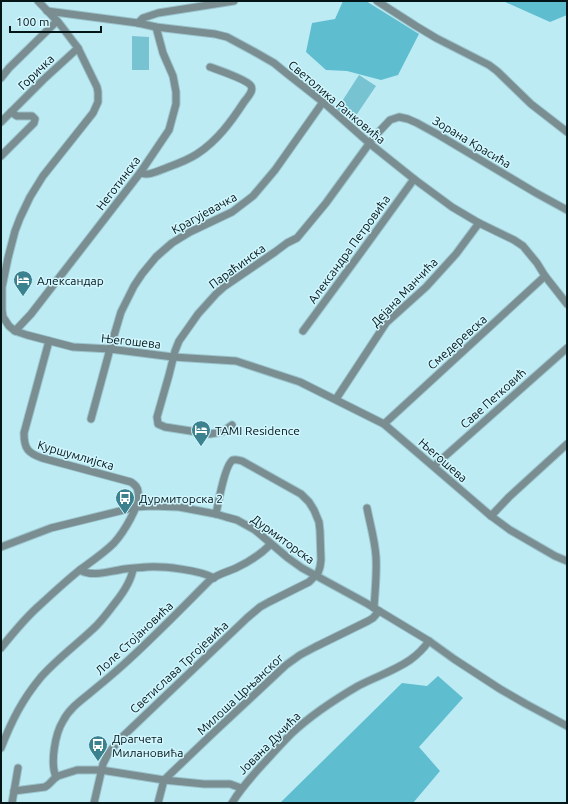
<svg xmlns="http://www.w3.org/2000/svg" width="568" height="804" font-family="Ubuntu,sans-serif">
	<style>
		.green { fill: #78c3d1 }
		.forest { fill: #5ebecf }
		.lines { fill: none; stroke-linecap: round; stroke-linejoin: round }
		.street-casing { stroke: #9bc4cc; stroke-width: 9 }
		.street { stroke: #7a8d91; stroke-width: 7 }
		.labels { text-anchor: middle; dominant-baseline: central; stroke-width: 3; stroke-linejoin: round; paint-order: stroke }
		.street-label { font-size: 12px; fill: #041518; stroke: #d1f6fe }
		.poi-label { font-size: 12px; fill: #041518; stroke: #d1f6fe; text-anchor: start }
	</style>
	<rect width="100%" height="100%" fill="#bcebf4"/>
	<g class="green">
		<polygon points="132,36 149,37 149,70 132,70"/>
		<polygon points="359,75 376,86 353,120 337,109"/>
	</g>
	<g class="forest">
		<polygon points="343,1 366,1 419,34 398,75 381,80 347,71 326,70 306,52 312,23 335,19"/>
		<polygon points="503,1 567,1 567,15 550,22"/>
		<polygon points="438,676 463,698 419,747 440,771 413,803 280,803 402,683 427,686"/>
	</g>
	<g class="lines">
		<defs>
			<g id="street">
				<polyline points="38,1 59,23 78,48 97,87 98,92 98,102 93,113 43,176 30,197 20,218 15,231 8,258 2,287 2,310 3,317 9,326 15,331 27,335 73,347 110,349 173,357 236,361 300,382 384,424 491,516 510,530 555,556 567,561"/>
				<polyline points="377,1 416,26 436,38 489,65 497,71 531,104 567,132"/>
				<polyline points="47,11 138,23 156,27 215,34 227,37 253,51 274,63 285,72 323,102 369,143 414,179 452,207 479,223 514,240 523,246 537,263 545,276 567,304"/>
				<polyline points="138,23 143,18 158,13 234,1"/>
				<polyline points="1,78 9,68 57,21"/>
				<polyline points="1,122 43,80 78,48"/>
				<polyline points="1,156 34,123 35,119 32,116 17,116 11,112"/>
				<path d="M140 173C149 176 158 171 166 168 177 164 188 160 197 154 217 141 231 122 244 102 247 98 254 91 251 86 248 80 218 70 210 67"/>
				<polyline points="15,331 31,314 140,173 169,130 176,104 176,92 173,76 163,53 156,27"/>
				<polyline points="303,331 359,255 414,179"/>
				<polyline points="336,399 386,323 426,287 456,254 479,223"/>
				<polyline points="91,419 110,349 121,312 134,286 142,274 156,257 172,243 190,232 232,212 253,196 275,170 323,102"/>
				<polyline points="384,424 545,276"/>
				<polyline points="232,425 222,432 210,434 165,427 158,424 157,417 169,375 175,351 179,341 198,314 216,294 225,286 275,252 287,243 297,238 326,203 374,137 390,120 399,117 408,119 417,123 437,134 536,193 567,210"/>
				<polyline points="434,466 567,348"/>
				<path d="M367 508C370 524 375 540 376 557 377 574 375 591 374 608"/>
				<polyline points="491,516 509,497 567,444"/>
				<polyline points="1,547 51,528 136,507 151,506 179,507 216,514 226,517 237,520 255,530 288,558 302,568 366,603 429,641 454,659 500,689 526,704 567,726"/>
				<path d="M80 570C91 577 107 572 119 570 128 568 138 568 147 567 163 566 200 570 214 578"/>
				<path d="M1 648C13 633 25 618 40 605 53 593 67 580 81 569 92 561 104 553 114 543 123 533 141 505 138 492 138 487 135 485 131 482L42 458C28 453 24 449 24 433L49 341"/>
				<path d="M1 748C12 720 22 700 41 677 57 659 76 645 93 629 101 622 108 612 115 603 123 593 131 582 133 569"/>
				<path d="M56 777C50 763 55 734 63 721 69 709 80 701 90 693 101 684 112 675 123 665 153 638 181 609 210 580 218 574 227 572 236 568 249 562 261 554 271 544"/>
				<path d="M14 791 45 787C51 784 52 779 58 776L77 770H101L164 780 204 784H230L241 788"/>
				<polyline points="12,803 18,768"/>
				<path d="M94 803 103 764 108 754 119 740 247 618 260 607 269 602 309 582 318 573 320 567 321 560 320 531 319 522 314 510 309 502 301 494 242 461C239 460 236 459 233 460 225 464 218 504 216 514"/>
				<polyline points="158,803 164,780 211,735 286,665 300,655 315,647 368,621 373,618 379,611"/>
				<path d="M232 803C241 788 252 776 264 763 273 753 282 743 291 734 311 715 334 700 358 686 375 677 394 671 410 660 417 655 424 648 429 641"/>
			</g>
		</defs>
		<use href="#street" class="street-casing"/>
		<use href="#street" class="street"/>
	</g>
	<defs>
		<symbol id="hotel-pin" viewBox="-11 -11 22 30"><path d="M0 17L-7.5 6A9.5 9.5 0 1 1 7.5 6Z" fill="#3c818e" stroke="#d1f6fe"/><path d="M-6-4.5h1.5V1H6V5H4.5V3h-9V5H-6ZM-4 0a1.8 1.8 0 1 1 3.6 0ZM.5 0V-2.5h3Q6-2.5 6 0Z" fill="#fff"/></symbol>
		<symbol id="bus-pin" viewBox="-11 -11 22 30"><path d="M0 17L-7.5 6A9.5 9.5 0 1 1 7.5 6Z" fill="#3c818e" stroke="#d1f6fe"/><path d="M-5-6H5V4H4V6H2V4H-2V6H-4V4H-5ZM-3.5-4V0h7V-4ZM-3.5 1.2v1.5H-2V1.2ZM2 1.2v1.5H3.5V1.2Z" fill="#fff"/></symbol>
	</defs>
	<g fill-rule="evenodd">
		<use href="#hotel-pin" x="12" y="269" width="22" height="30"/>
		<use href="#hotel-pin" x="190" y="419" width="22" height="30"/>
		<use href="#bus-pin" x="114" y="487" width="22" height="30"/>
		<use href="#bus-pin" x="87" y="734" width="22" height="30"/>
	</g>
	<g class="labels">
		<g class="street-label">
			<text transform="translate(36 72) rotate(-44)">Горичка</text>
			<text transform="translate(337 102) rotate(40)">Светолика Ранковића</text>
			<text transform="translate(472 142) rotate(31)">Зорана Красића</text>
			<text transform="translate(118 183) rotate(-53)">Неготинска</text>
			<text transform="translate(204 213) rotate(-29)">Крагујевачка</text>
			<text transform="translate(349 249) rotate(-54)">Александра Петровића</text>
			<text transform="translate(237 266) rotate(-36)">Параћинска</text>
			<text transform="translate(404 292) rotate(-46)">Дејана Манчића</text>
			<text transform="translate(131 341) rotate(6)">Његошева</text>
			<text transform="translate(457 342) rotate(-42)">Смедеревска</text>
			<text transform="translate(493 398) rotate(-42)">Саве Петковић</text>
			<text transform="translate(76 455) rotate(16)">Куршумлијска</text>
			<text transform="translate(443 460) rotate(41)">Његошева</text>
			<text transform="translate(283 539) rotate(36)">Дурмиторска</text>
			<text transform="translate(134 638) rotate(-43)">Лоле Стојановића</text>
			<text transform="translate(179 667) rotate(-43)">Светислава Тргојевића</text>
			<text transform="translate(240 694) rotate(-43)">Милоша Црњанског</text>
			<text transform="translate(269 743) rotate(-45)">Јована Дучића</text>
		</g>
		<g class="poi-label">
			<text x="37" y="280">Александар</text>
			<text x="215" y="430">TAMI Residence</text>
			<text x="139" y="498">Дурмиторска 2</text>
			<text x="112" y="738">Драгчета<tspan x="112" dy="14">Милановића</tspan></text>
		</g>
	</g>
	<rect width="568" height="804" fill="none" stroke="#041518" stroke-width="4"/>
	<path d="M10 26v6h91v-6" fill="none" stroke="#041518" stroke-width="2"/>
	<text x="16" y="26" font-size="12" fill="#041518" stroke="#d1f6fe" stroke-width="3" paint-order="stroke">100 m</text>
</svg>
